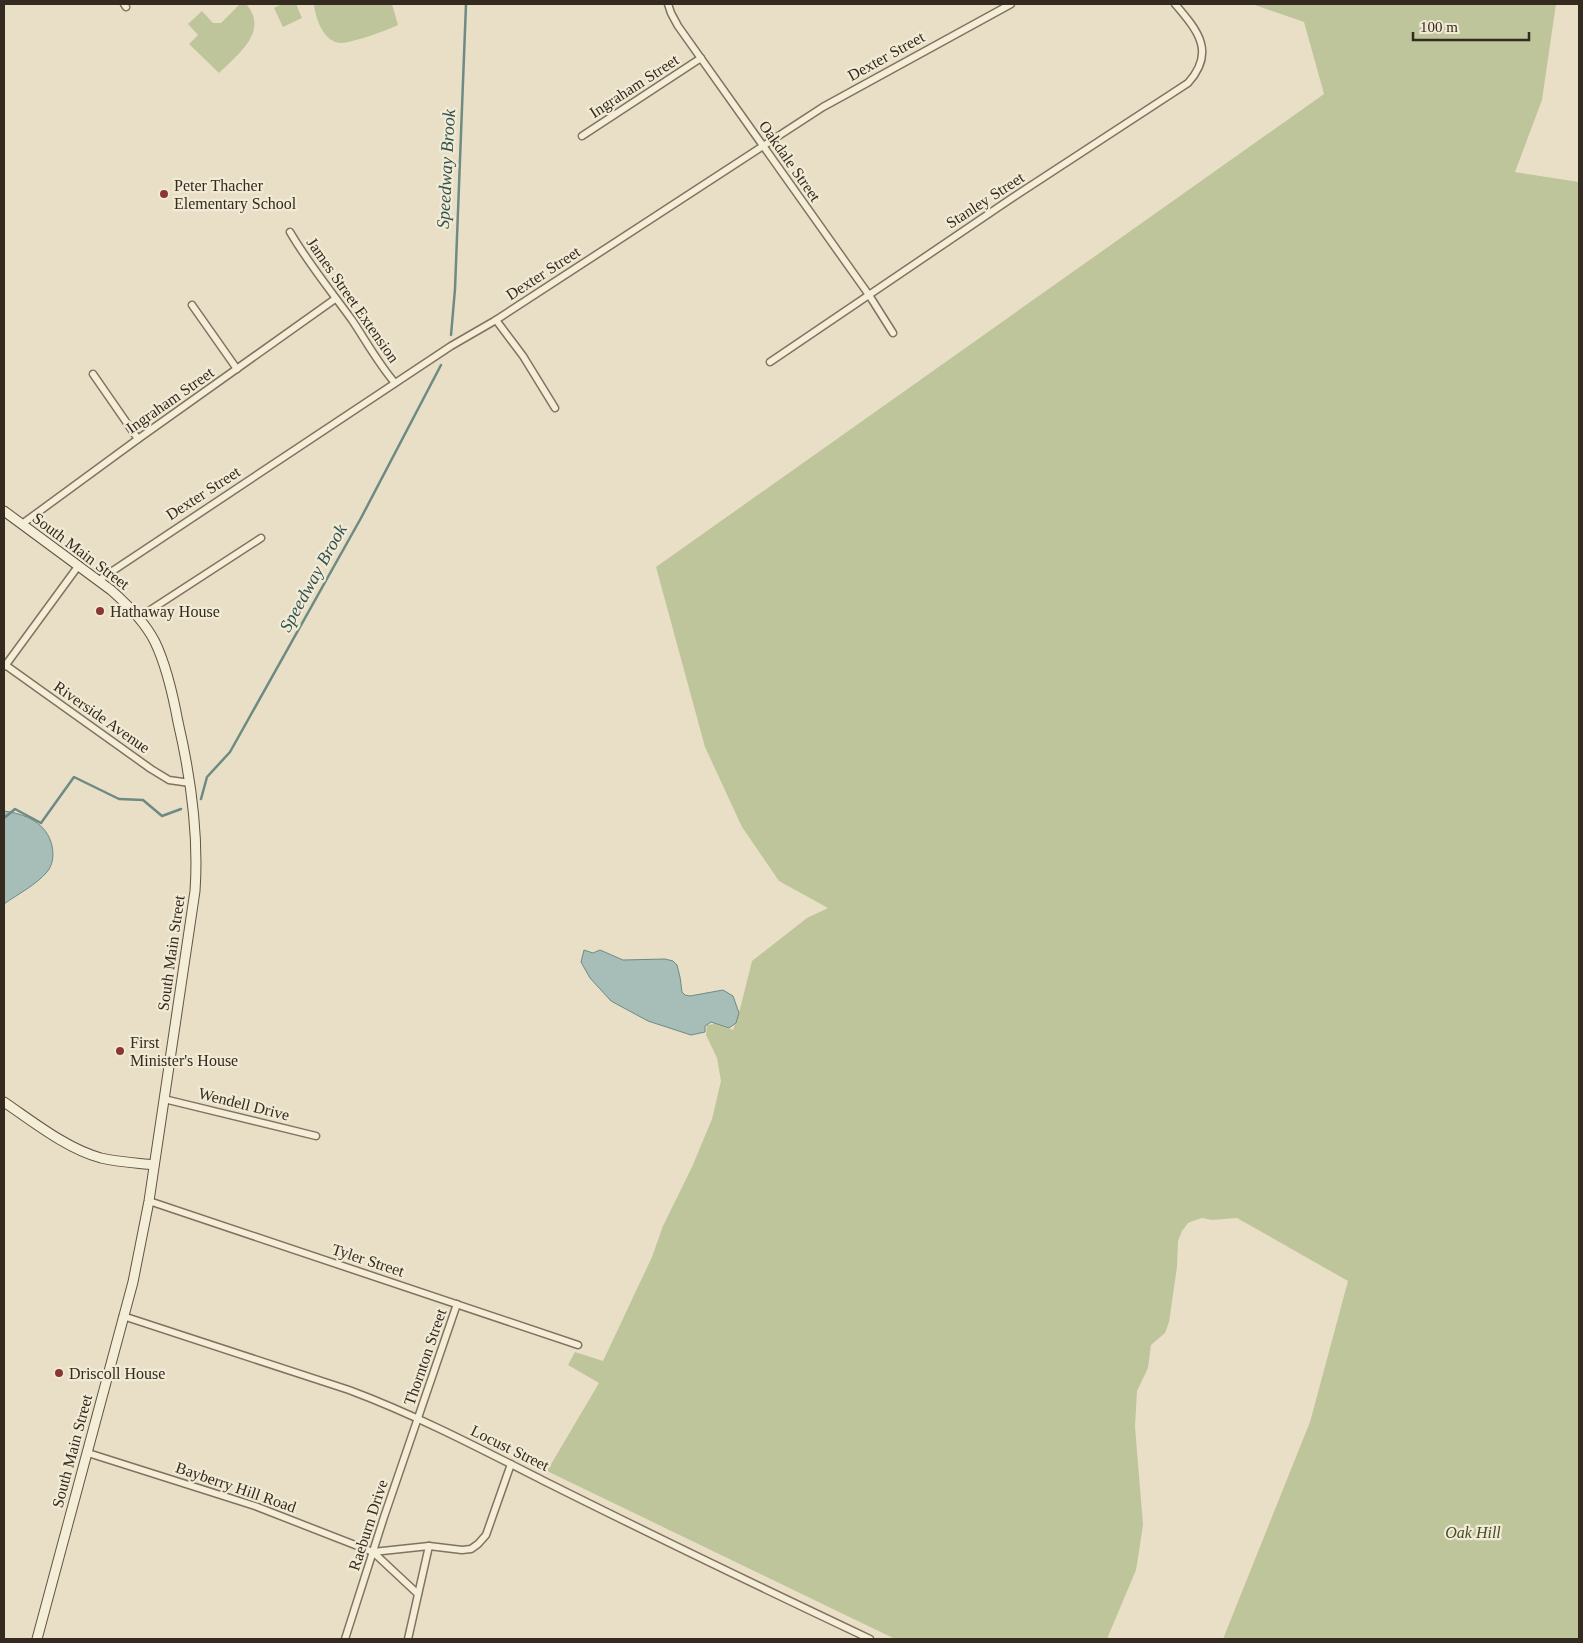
<svg xmlns="http://www.w3.org/2000/svg" width="1583" height="1643" font-family="Georgia,serif">
	<style>
		.green { fill: #bfc59b }
		.water { fill: #a7bdb7; stroke: #6e8a84 }
		.lines { fill: none; stroke-linecap: round; stroke-linejoin: round }
		.stream { stroke: #6e8a84; stroke-width: 2.5 }
		.street-casing { stroke: #82725e; stroke-width: 9 }
		.secondary-casing { stroke: #635341; stroke-width: 11 }
		.street { stroke: #f4edd8; stroke-width: 6 }
		.secondary { stroke: #f4edd8; stroke-width: 9 }
		.poi-dot { fill: #893735; stroke: #f1ead4; stroke-width: 2 }
		.labels { text-anchor: middle; dominant-baseline: central; stroke-width: 4.5; stroke-linejoin: round; paint-order: stroke }
		.street-label { font-size: 16px; fill: #342a20; stroke: #f1ead4 }
		.poi-label { font-size: 16px; fill: #342a20; stroke: #f1ead4; text-anchor: start }
		.park-label { font-size: 16px; font-style: italic; fill: #434d29; stroke: #f1ead4 }
		.water-label { font-size: 18px; font-style: italic; fill: #315150; stroke: #f1ead4 }
	</style>
	<rect width="100%" height="100%" fill="#e9dfc6"/>
	<g class="green">
		<path d="M240 4H246C270 31 237 55 219 73L189 44 198 35 188 24 202 11 213 23H221Z"/>
		<polygon points="282,4 296,4 302,18 283,27 274,8"/>
		<path d="M314 4H392L398 25C385 31 355 42 341 43 324 43 315 18 314 4Z"/>
		<polygon points="1252,4 1556,4 1542,100 1515,172 1579,182 1579,1639 1223,1639 1310,1422 1348,1281 1237,1218 1212,1220 1202,1218 1193,1221 1188,1223 1182,1231 1178,1241 1177,1267 1169,1322 1165,1333 1151,1345 1148,1368 1137,1391 1135,1427 1143,1524 1140,1545 1136,1570 1107,1639 895,1639 547,1471 599,1383 568,1365 575,1352 603,1361 652,1257 663,1226 692,1167 712,1119 721,1081 717,1058 706,1035 707,1025 715,1024 733,1030 740,1009 752,961 807,918 828,908 779,881 742,827 705,747 656,567 1324,94 1304,22"/>
	</g>
	<g class="water">
		<path d="M4 811C26 814 47 823 52 846 54 855 53 865 47 872 36 885 18 894 4 904Z"/>
		<polygon points="584,950 593,953 600,950 623,960 665,959 673,961 677,965 680,977 682,992 685,995 690,996 723,990 733,996 739,1013 736,1023 729,1028 711,1022 705,1026 705,1032 691,1035 648,1021 611,1001 590,978 581,962"/>
	</g>
	<g class="lines">
		<g class="stream">
			<polyline points="451,335 455,289 466,4"/>
			<polyline points="201,799 207,777 230,752 361,518 441,365"/>
			<polyline points="4,818 15,809 41,823 74,777 119,799 143,800 162,816 181,809"/>
		</g>
		<defs>
			<g id="street">
				<polyline points="124,4 126,7"/>
				<polyline points="668,4 671,13 678,26 869,295 893,333"/>
				<polyline points="582,136 701,58"/>
				<path d="M290 232C308 263 331 291 352 320 366 341 378 363 395 383"/>
				<polyline points="192,305 237,369"/>
				<polyline points="496,320 523,356 555,408"/>
				<path d="M770 362 1012 198 1188 83C1216 52 1198 31 1175 4"/>
				<polyline points="93,374 138,439"/>
				<polyline points="22,524 138,439 335,299"/>
				<polyline points="99,580 451,346 496,320 823,107 1011,4"/>
				<polyline points="138,618 261,538"/>
				<polyline points="4,664 151,769 169,780 190,783"/>
				<polyline points="5,666 79,565"/>
				<polyline points="164,1099 316,1136"/>
				<polyline points="149,1201 578,1345"/>
				<path d="M123 1316 349 1390C416 1415 479 1448 542 1480 650 1534 760 1587 870 1639"/>
				<polyline points="88,1453 255,1506 373,1552 429,1546 462,1550 471,1549 478,1544 486,1535 511,1464"/>
				<polyline points="373,1552 418,1594"/>
				<polyline points="345,1639 384,1517 457,1304"/>
				<polyline points="408,1639 429,1546"/>
			</g>
			<g id="secondary">
				<path d="M4 511 111 590C128 605 145 622 155 642 167 667 173 695 178 722 191 778 199 834 195 891L149 1201 133 1282 37 1639"/>
				<path d="M4 1102C32 1121 67 1149 101 1158 118 1162 137 1163 154 1165"/>
			</g>
		</defs>
		<use href="#street" class="street-casing"/>
		<use href="#secondary" class="secondary-casing"/>
		<use href="#street" class="street"/>
		<use href="#secondary" class="secondary"/>
	</g>
	<g class="poi-dot">
		<circle cx="164" cy="194" r="5"/>
		<circle cx="100" cy="611" r="5"/>
		<circle cx="120" cy="1051" r="5"/>
		<circle cx="59" cy="1373" r="5"/>
	</g>
	<g class="labels">
		<g class="street-label">
			<text transform="translate(886 56) rotate(-29)">Dexter Street</text>
			<text transform="translate(634 86) rotate(-33)">Ingraham Street</text>
			<text transform="translate(790 161) rotate(55)">Oakdale Street</text>
			<text transform="translate(985 200) rotate(-33)">Stanley Street</text>
			<text transform="translate(543 273) rotate(-33)">Dexter Street</text>
			<text transform="translate(353 300) rotate(55)">James Street Extension</text>
			<text transform="translate(170 400) rotate(-35)">Ingraham Street</text>
			<text transform="translate(203 493) rotate(-33)">Dexter Street</text>
			<text transform="translate(81 551) rotate(37)">South Main Street</text>
			<text transform="translate(102 717) rotate(35)">Riverside Avenue</text>
			<text transform="translate(171 953) rotate(-82)">South Main Street</text>
			<text transform="translate(244 1104) rotate(14)">Wendell Drive</text>
			<text transform="translate(368 1260) rotate(18)">Tyler Street</text>
			<text transform="translate(425 1357) rotate(-71)">Thornton Street</text>
			<text transform="translate(510 1448) rotate(26)">Locust Street</text>
			<text transform="translate(72 1451) rotate(-75)">South Main Street</text>
			<text transform="translate(236 1487) rotate(19)">Bayberry Hill Road</text>
			<text transform="translate(368 1525) rotate(-72)">Raeburn Drive</text>
		</g>
		<g class="poi-label">
			<text x="174" y="185">Peter Thacher<tspan x="174" dy="18">Elementary School</tspan></text>
			<text x="110" y="611">Hathaway House</text>
			<text x="130" y="1042">First<tspan x="130" dy="18">Minister's House</tspan></text>
			<text x="69" y="1373">Driscoll House</text>
		</g>
		<g class="park-label">
			<text x="1473" y="1532">Oak Hill</text>
		</g>
		<g class="water-label">
			<text transform="translate(446 169) rotate(-87)">Speedway Brook</text>
			<text transform="translate(313 578) rotate(-61)">Speedway Brook</text>
		</g>
	</g>
	<rect width="1583" height="1643" fill="none" stroke="#342a20" stroke-width="10"/>
	<path d="M1413 32v8h116v-8" fill="none" stroke="#342a20" stroke-width="2.5"/>
	<text x="1420" y="32" font-size="15" fill="#342a20" stroke="#f1ead4" stroke-width="4" paint-order="stroke">100 m</text>
</svg>
